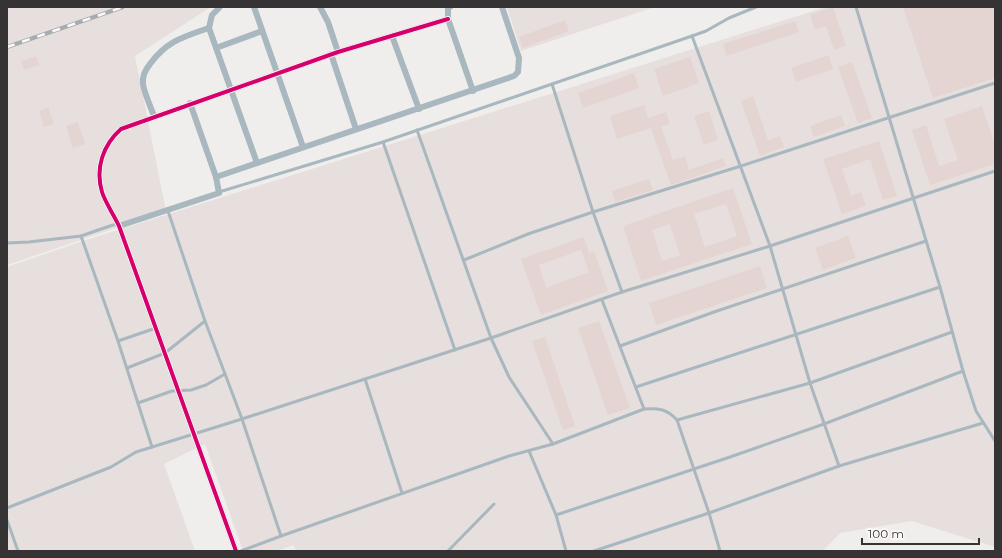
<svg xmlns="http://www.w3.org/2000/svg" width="1002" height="558" font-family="Montserrat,sans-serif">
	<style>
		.built { fill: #e7dfdd }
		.building { fill: #e4d5d3; fill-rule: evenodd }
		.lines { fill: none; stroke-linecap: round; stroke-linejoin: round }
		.lane { stroke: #a9b7bf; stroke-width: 3 }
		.street { stroke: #a9b7bf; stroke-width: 6 }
		.rail-casing { stroke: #a6adb1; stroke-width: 4 }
		.rail { stroke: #fffaf9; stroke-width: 2.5; stroke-dasharray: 8; stroke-linecap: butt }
		.cycleway-casing { stroke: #fffaf9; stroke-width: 6 }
		.cycleway { stroke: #d6006c; stroke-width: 4 }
	</style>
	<rect width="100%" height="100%" fill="#f0eeed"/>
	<g class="built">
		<polygon points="7,7 211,7 135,56 166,211 7,265"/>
		<polygon points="507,7 655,7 521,51"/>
		<polygon points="826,7 995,7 995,547 912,521 840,533 823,551 296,551 294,545 277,551 243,551 205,444 164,464 195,551 7,551 7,267 83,241"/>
	</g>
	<g class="building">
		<polygon points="833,7 846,46 834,50 826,26 815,30 810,15"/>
		<polygon points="903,7 995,7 995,78 933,98"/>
		<polygon points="565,20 569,31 523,48 519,37"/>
		<polygon points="795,21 799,32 726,56 723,44"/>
		<polygon points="829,55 833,69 796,82 791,68"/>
		<polygon points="36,56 39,65 24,70 21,61"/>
		<polygon points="690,57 699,83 663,96 654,69"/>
		<polygon points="852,62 872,118 858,123 838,67"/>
		<polygon points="634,73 639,88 583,108 578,93"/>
		<polygon points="753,96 768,140 780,136 784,147 760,156 741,101"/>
		<polygon points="644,105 648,118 666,112 670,124 661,127 673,160 685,156 689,170 723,158 726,166 671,185 651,128 617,139 610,116"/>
		<polygon points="982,106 995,145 995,164 930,185 912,130 926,125 939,166 958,160 944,119"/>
		<polygon points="48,107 54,124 44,127 39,111"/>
		<polygon points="709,111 718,140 704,145 694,116"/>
		<polygon points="841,115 845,126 814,137 810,126"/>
		<polygon points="78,122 85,144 73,148 66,126"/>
		<polygon points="879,141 897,196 883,200 870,159 842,169 851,196 861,192 866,206 842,214 823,159"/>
		<polygon points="649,179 653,190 615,202 612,191"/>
		<path d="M733 188 752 244 641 281 623 226ZM726 204 737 236 705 247 694 214ZM670 224 680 255 662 261 652 230Z"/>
		<polygon points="848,236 856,258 823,270 815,248"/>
		<path d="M584 237 589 253 594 251 608 291 541 315 521 259ZM581 250 589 272 546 288 539 265Z"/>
		<polygon points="760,266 767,288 656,325 649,303"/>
		<polygon points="599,321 630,408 608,415 578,328"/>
		<polygon points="545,337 575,426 563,430 532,341"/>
	</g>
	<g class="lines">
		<g class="lane">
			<polyline points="856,7 940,287 963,371 976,411 995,441"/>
			<polyline points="692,36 770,246 810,383 839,466"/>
			<polyline points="552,84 593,212 622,292"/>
			<polyline points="417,130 491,338 509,377 553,444"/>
			<polyline points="383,142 455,350"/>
			<polyline points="219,192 383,142 692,36 706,31 729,18 756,7"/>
			<polyline points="168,211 205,321 242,419 281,536"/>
			<polyline points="81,236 118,341 152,447"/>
			<polyline points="7,243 29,242 81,236 107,227 113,225 119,225"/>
			<polyline points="464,260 528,234 593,212 741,166 995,83"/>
			<polyline points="602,300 644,409"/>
			<polyline points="118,341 156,328"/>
			<polyline points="620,346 714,312 926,241"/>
			<polyline points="127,368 165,353 205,321"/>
			<polyline points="365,379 402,493"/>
			<polyline points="636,387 940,287"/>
			<polyline points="138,403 172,391 191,390 206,385 225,374"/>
			<polyline points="677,420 810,383 952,332"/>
			<polyline points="529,451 556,515 566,551"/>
			<polyline points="7,508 111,467 136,452 242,419 491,338 622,292 770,246 995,171"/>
			<polyline points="556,515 730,457 824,424 963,371"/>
			<polyline points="7,520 18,551"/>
			<path d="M241 551 281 536 509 456 553 444 644 409C659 408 667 409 677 420L709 513 720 551"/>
			<polyline points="448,551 494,504"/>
			<polyline points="594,551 709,513 839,466 983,423"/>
		</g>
		<g class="street">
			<polyline points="220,7 212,15 209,28 257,163"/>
			<polyline points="254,7 303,147"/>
			<polyline points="320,7 328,22 338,52"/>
			<polyline points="450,7 448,8 448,19 473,91"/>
			<polyline points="392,36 419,109"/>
			<polyline points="216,48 262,31"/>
			<polyline points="331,54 356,129"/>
			<path d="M154 116C151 107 144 93 143 84 142 76 145 70 150 64 167 41 183 37 209 28"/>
			<polyline points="216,177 514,76 518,72 519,58 502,7"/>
			<polyline points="119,226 219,193 216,177 190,103"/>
			<path d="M236 551 119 226C114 215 105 202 102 192 95 168 103 145 121 129L338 52 448 19"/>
		</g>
		<defs>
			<polyline id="rail" points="7,47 123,7"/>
		</defs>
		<use href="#rail" class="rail-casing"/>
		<use href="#rail" class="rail"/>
		<defs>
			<path id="cycleway" d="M236 551 119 226C114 215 105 202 102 192 95 168 103 145 121 129L338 52 448 19"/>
		</defs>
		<use href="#cycleway" class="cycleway-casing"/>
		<use href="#cycleway" class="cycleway"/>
	</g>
	<rect width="1002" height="558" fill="none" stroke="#353333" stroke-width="16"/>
	<path d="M862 538v6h117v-6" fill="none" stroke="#353333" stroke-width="2"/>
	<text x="868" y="538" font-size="12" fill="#353333" stroke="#fffaf9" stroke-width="3" paint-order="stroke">100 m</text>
</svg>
